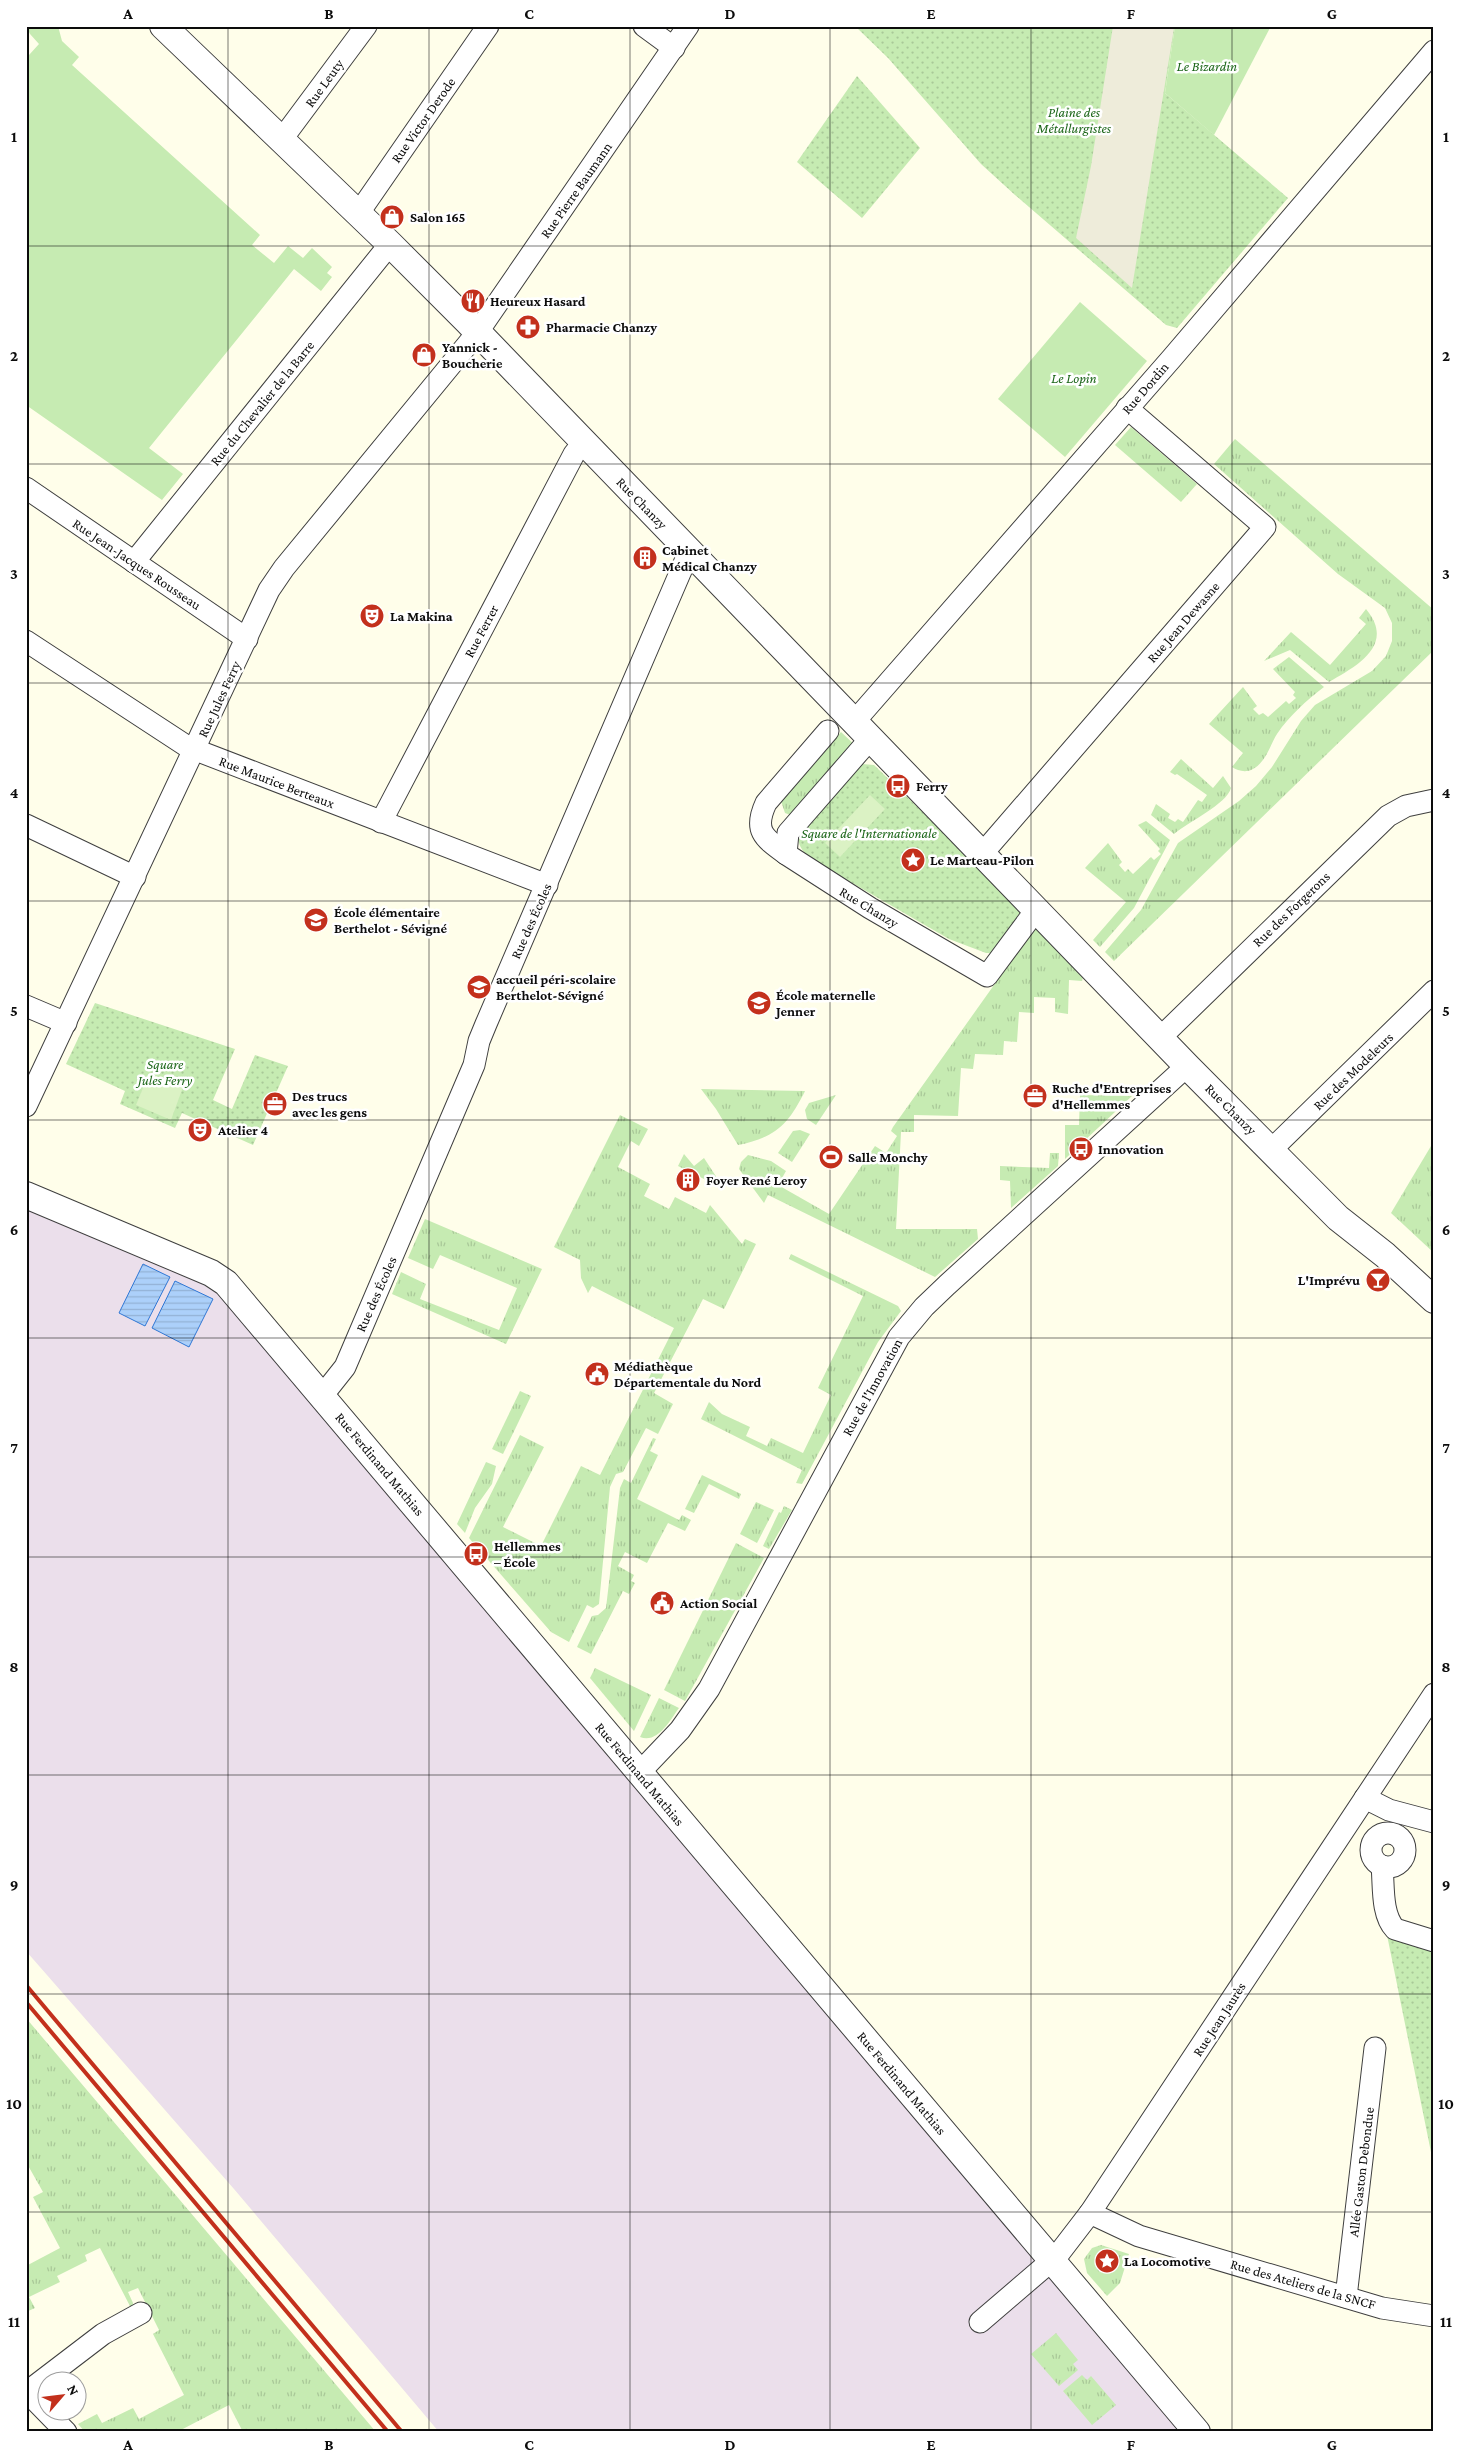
<svg xmlns="http://www.w3.org/2000/svg" width="1460" height="2458" font-family="'Crimson Pro',serif">
	<style>
		.industrial { fill: #ebdfeb }
		.grass { fill: url(#grass-tufts) }
		.park { fill: url(#park-dots) }
		.garden { fill: #c6ebb2 }
		.pitch { fill: #dbf2c4 }
		.plaza { fill: #eeecda }
		.water { fill: url(#water-rules); stroke: #2f77d5 }
		.lines { fill: none; stroke-linecap: round; stroke-linejoin: round }
		.minor-casing { stroke: #3f3f3f; stroke-width: 23 }
		.tertiary-casing { stroke: #3f3f3f; stroke-width: 28 }
		.minor { stroke: #fff; stroke-width: 21 }
		.tertiary { stroke: #fff; stroke-width: 26 }
		.rail { stroke: #c3301c; stroke-width: 4 }
		.grid { fill: none; stroke: #0c0c0c; stroke-width: 1; stroke-opacity: 0.55 }
		.labels { text-anchor: middle; dominant-baseline: central; stroke-width: 5; stroke-linejoin: round; paint-order: stroke }
		.park-label { font-size: 14px; font-style: italic; fill: #1c6619; stroke: #fff }
		.street-label { font-size: 14px; fill: #0c0c0c; stroke: #fff }
		.poi-label { font-size: 14px; font-weight: bold; fill: #0c0c0c; stroke: #fff; text-anchor: start }
		.neatline { fill: none; stroke: #0c0c0c; stroke-width: 2 }
		.grid-label { font-size: 16px; text-anchor: middle; font-weight: bold; fill: #0c0c0c }
	</style>
	<defs>
		<pattern id="grass-tufts" width="24" height="20" patternUnits="userSpaceOnUse" patternTransform="scale(1.25)"><rect width="24" height="20" fill="#c6ebb2"/><path d="M3 7l-1-3M5 7V3M7 7l1-3M15 17l-1-3M17 17v-4M19 17l1-3" fill="none" stroke="#a9c898"/></pattern>
		<pattern id="park-dots" width="8" height="8" patternUnits="userSpaceOnUse" patternTransform="scale(1.25)"><rect width="8" height="8" fill="#c6ebb2"/><path d="M2 2h.1M6 6h.1" fill="none" stroke="#a9c898" stroke-width="1.8" stroke-linecap="round"/></pattern>
		<pattern id="water-rules" width="6" height="5" patternUnits="userSpaceOnUse" patternTransform="scale(1.25)"><rect width="6" height="5" fill="#acd0fa"/><path d="M0 2.5h6" fill="none" stroke="#93b1d5"/></pattern>
	</defs>
	<rect width="100%" height="100%" fill="#fffeea"/>
	<polygon class="industrial" points="26,1206 211,1283 1185,2432 439,2432 234,2189 26,1951"/>
	<g class="grass">
		<polygon points="1131,427 1197,484 1181,502 1115,445"/>
		<polygon points="1235,439 1434,610 1434,650 1114,961 1105,952 1141,910 1178,843 1239,801 1256,786 1272,767 1301,721 1315,705 1372,671 1386,656 1392,641 1392,623 1385,608 1338,574 1214,464"/>
		<path d="M1366 609C1396 645 1357 666 1329 682L1290 650 1264 661 1291 632 1330 665 1366 624 1359 618Z"/>
		<path d="M1289 657 1324 687C1307 700 1289 716 1277 734 1270 745 1266 762 1253 769 1246 773 1238 771 1232 767L1243 753 1209 724 1243 687 1257 706 1253 709 1259 715 1263 713 1268 717 1286 701 1289 704 1296 698 1293 695 1295 692 1273 669Z"/>
		<polygon points="841,732 858,748 793,816 785,813 781,801"/>
		<path d="M1181 759 1213 788 1223 776 1231 788C1227 804 1188 822 1174 834L1151 815 1156 804 1170 814 1168 818 1175 822 1178 819 1183 822 1198 800 1202 802 1207 795 1177 774 1175 775 1170 772Z"/>
		<polygon points="1146,821 1170,840 1134,908 1100,947 1093,940 1126,902 1085,868 1108,843 1122,862 1119,865 1125,872 1128,869 1133,874 1151,857 1154,860 1161,854 1158,851 1160,849 1138,825"/>
		<polygon points="1036,926 1084,973 1082,981 1069,980 1068,1014 1055,1012 1055,998 1034,997 1034,1013 1019,1012 1017,1042 1004,1041 1003,1055 975,1054 973,1069 961,1068 958,1116 914,1115 914,1132 901,1132 896,1229 977,1229 978,1239 935,1277 768,1195 764,1203 739,1169 741,1162 748,1155 771,1161 786,1171 778,1185 829,1214 875,1146 886,1153 897,1136 891,1131 893,1127"/>
		<path d="M701 1089 805 1091C788 1125 776 1137 738 1145L716 1109Z"/>
		<polygon points="836,1095 816,1125 807,1119 805,1110 809,1103"/>
		<polygon points="1080,1095 1132,1096 1065,1159 1065,1125 1079,1125"/>
		<polygon points="620,1115 648,1129 639,1146 631,1141 618,1167 650,1184 644,1196 669,1209 675,1197 706,1213 710,1205 742,1244 745,1239 756,1244 724,1309 703,1299 654,1393 673,1404 658,1434 646,1428 623,1472 616,1474 610,1487 599,1604 593,1608 587,1605 569,1642 551,1632 469,1538 520,1435 544,1447 503,1527 541,1546 581,1466 600,1475 674,1328 592,1286 588,1293 581,1278 580,1260 554,1247"/>
		<polygon points="800,1130 810,1134 792,1162 778,1153 793,1131"/>
		<polygon points="1434,1141 1434,1253 1391,1213"/>
		<polygon points="1050,1153 1059,1153 1058,1166 1011,1208 1010,1181 1000,1180 1000,1166 1049,1168"/>
		<polygon points="684,1154 694,1166 704,1158 721,1184 720,1187 678,1166"/>
		<polygon points="425,1219 542,1269 506,1344 392,1294 401,1272 426,1284 420,1299 499,1330 517,1288 440,1255 433,1269 408,1258"/>
		<polygon points="791,1254 898,1306 901,1311 878,1342 802,1484 796,1483 802,1470 701,1419 709,1402 722,1414 750,1427 746,1436 767,1446 771,1438 803,1453 831,1395 818,1388 863,1296 789,1259"/>
		<polygon points="520,1391 531,1396 503,1454 492,1449"/>
		<polygon points="653,1438 656,1439 650,1451 658,1455 637,1499 679,1520 682,1515 691,1520 685,1531 668,1523 647,1563 625,1552 618,1566 634,1575 631,1581 635,1583 629,1594 623,1591 591,1654 577,1647 592,1616 598,1615 606,1608 620,1488 624,1479 631,1483"/>
		<polygon points="486,1462 496,1466 492,1484 475,1508 465,1533 457,1524"/>
		<polygon points="702,1475 741,1494 739,1499 709,1484 694,1513 685,1509"/>
		<polygon points="756,1502 774,1510 757,1543 740,1534"/>
		<polygon points="784,1506 792,1510 769,1549 763,1546 779,1512 781,1513"/>
		<polygon points="736,1543 764,1558 685,1701 664,1690"/>
		<polygon points="595,1668 651,1695 634,1731 590,1678"/>
		<path d="M659 1698 679 1708C670 1720 658 1744 640 1737Z"/>
		<polygon points="26,2018 376,2432 243,2432 229,2405 177,2432 105,2432 102,2429 98,2432 85,2432 78,2424 97,2414 102,2423 133,2408 139,2419 184,2395 153,2334 159,2330 138,2288 128,2292 133,2303 132,2310 100,2248 85,2255 87,2261 57,2276 60,2282 29,2297 35,2308 26,2312 26,2266 60,2248 33,2197 43,2192 26,2162"/>
		<polygon points="1101,2245 1129,2254 1120,2283 1107,2296 1087,2273 1084,2259 1092,2248"/>
		<polygon points="1056,2333 1078,2360 1073,2364 1078,2370 1059,2386 1031,2354"/>
		<polygon points="1082,2375 1087,2380 1091,2376 1116,2405 1092,2425 1063,2391"/>
	</g>
	<g class="park">
		<polygon points="855,26 1175,26 1165,93 1288,198 1177,328 1166,325 1015,195 981,164 888,58"/>
		<polygon points="857,76 920,148 862,218 797,162"/>
		<path d="M862 764 874 765 1020 906 1023 915 992 953H986L949 939 809 858C799 847 797 843 799 829Z"/>
		<polygon points="95,1003 235,1049 213,1100 232,1109 255,1055 288,1066 253,1145 182,1113 175,1128 120,1104 125,1091 66,1064"/>
		<polygon points="1387,1935 1434,1949 1434,2167"/>
	</g>
	<g class="garden">
		<polygon points="26,26 58,26 62,41 79,57 72,65 260,235 252,245 274,263 288,246 303,258 312,248 332,267 327,273 332,277 321,291 294,269 149,448 183,474 162,500 26,405 26,54 29,55 39,44 30,34"/>
		<polygon points="1175,26 1271,26 1214,135 1165,93"/>
		<polygon points="1080,302 1147,361 1065,457 998,399"/>
	</g>
	<g class="pitch">
		<polygon points="870,795 885,809 840,857 825,843"/>
		<polygon points="149,1073 183,1087 171,1120 136,1105"/>
	</g>
	<polygon class="plaza" points="1113,26 1174,28 1132,288 1076,238 1091,166"/>
	<g class="water">
		<polygon points="143,1264 170,1277 145,1326 119,1313"/>
		<polygon points="175,1281 213,1299 189,1347 152,1328"/>
	</g>
	<g class="lines">
		<defs>
			<g id="minor">
				<polyline points="644,26 674,48"/>
				<polyline points="282,139 366,26"/>
				<polyline points="358,214 488,26"/>
				<polyline points="26,488 247,639"/>
				<polyline points="134,562 390,244"/>
				<polyline points="26,641 188,747 547,885"/>
				<polyline points="854,722 1172,358 1434,51"/>
				<polyline points="870,739 788,833 786,854 870,908 987,976 1036,910"/>
				<polyline points="381,822 574,454 584,442"/>
				<polyline points="26,825 135,877"/>
				<path d="M786 854C764 838 753 831 766 803L828 731"/>
				<polyline points="982,854 1265,527 1127,408"/>
				<polyline points="26,1006 66,1023"/>
				<polyline points="1160,1038 1388,816 1406,806 1434,800"/>
				<polyline points="26,1106 269,590 284,568 477,333 688,26"/>
				<polyline points="1271,1150 1434,991"/>
				<polyline points="322,1396 345,1367 474,1065 479,1041 486,1024 689,552"/>
				<polyline points="639,1773 680,1730 709,1689 899,1337 924,1307 947,1285 1187,1066"/>
				<polyline points="1365,1798 1389,1810 1434,1822"/>
				<circle cx="1388" cy="1850" r="17"/>
				<path d="M1382 1866C1384 1885 1381 1914 1395 1929L1434 1941"/>
				<polyline points="1090,2213 1139,2236 1382,2308 1434,2316"/>
				<polyline points="1346,2297 1375,2048"/>
				<polyline points="980,2322 1057,2256 1090,2213 1434,1694"/>
				<polyline points="26,2391 66,2432"/>
				<polyline points="27,2392 103,2334 141,2313"/>
			</g>
			<g id="tertiary">
				<polyline points="163,26 390,244 467,321 1187,1066 1338,1218 1385,1255 1434,1300"/>
				<polyline points="26,1195 211,1273 226,1283 1197,2432"/>
			</g>
		</defs>
		<use href="#minor" class="minor-casing"/>
		<use href="#tertiary" class="tertiary-casing"/>
		<use href="#minor" class="minor"/>
		<use href="#tertiary" class="tertiary"/>
		<g class="rail">
			<polyline points="26,1985 402,2432"/>
			<polyline points="26,2002 388,2432"/>
		</g>
	</g>
	<path class="grid" d="M228 26V2432M429 26V2432M630 26V2432M830 26V2432M1031 26V2432M1232 26V2432M26 246H1434M26 464H1434M26 683H1434M26 901H1434M26 1120H1434M26 1338H1434M26 1557H1434M26 1775H1434M26 1994H1434M26 2212H1434"/>
	<defs>
		<symbol id="shop-disc" viewBox="-11 -11 22 22"><circle r="9.5" fill="#c3301c" stroke="#fff"/><path d="M-5-2.5h2.3a2.7 3.5 0 0 1 5.4 0H5L5.5 6h-11ZM-1.5-2.5h3a1.5 2.3 0 0 0-3 0Z" fill="#fff"/></symbol>
		<symbol id="restaurant-disc" viewBox="-11 -11 22 22"><circle r="9.5" fill="#c3301c" stroke="#fff"/><path d="M-5-6h1v4h1v-4h1v4h1v-4h1v5L-1.5 .5V6h-2V.5L-5-1ZM5-6V6H3V1.5H1.5Q1.5-4 5-6Z" fill="#fff"/></symbol>
		<symbol id="pharmacy-disc" viewBox="-11 -11 22 22"><circle r="9.5" fill="#c3301c" stroke="#fff"/><path d="M-2-6h4v4h4v4h-4v4h-4v-4h-4v-4h4Z" fill="#fff"/></symbol>
		<symbol id="building-disc" viewBox="-11 -11 22 22"><circle r="9.5" fill="#c3301c" stroke="#fff"/><path d="M-4-6H4V6H1V3H-1V6H-4ZM-2.5-4.3h1.7v1.8h-1.7ZM.8-4.3h1.7v1.8H.8ZM-2.5-1h1.7V.8h-1.7ZM.8-1h1.7V.8H.8Z" fill="#fff"/></symbol>
		<symbol id="theatre-disc" viewBox="-11 -11 22 22"><circle r="9.5" fill="#c3301c" stroke="#fff"/><path d="M-5-5.5Q0-4 5-5.5V0Q5 5 0 6Q-5 5-5 0ZM-3.3-2.5H-1v1.5H-3.3ZM1-2.5H3.3v1.5H1ZM-2.8 1Q0 5.5 2.8 1Z" fill="#fff"/></symbol>
		<symbol id="bus-disc" viewBox="-11 -11 22 22"><circle r="9.5" fill="#c3301c" stroke="#fff"/><path d="M-5-6H5V4H4V6H2V4H-2V6H-4V4H-5ZM-3.5-4V0h7V-4ZM-3.5 1.2v1.5H-2V1.2ZM2 1.2v1.5H3.5V1.2Z" fill="#fff"/></symbol>
		<symbol id="sight-disc" viewBox="-11 -11 22 22"><circle r="9.5" fill="#c3301c" stroke="#fff"/><path d="M0-6L1.8-2.2L6-1.7L2.9 1.2L3.7 5.4L0 3.3L-3.7 5.4L-2.9 1.2L-6-1.7L-1.8-2.2Z" fill="#fff"/></symbol>
		<symbol id="school-disc" viewBox="-11 -11 22 22"><circle r="9.5" fill="#c3301c" stroke="#fff"/><path d="M0-5L7-2L0 1L-7-2ZM-4 1L0 2.5L4 1V4Q0 6-4 4Z" fill="#fff"/></symbol>
		<symbol id="office-disc" viewBox="-11 -11 22 22"><circle r="9.5" fill="#c3301c" stroke="#fff"/><path d="M-6-3h4V-5.5h4V-3h4V5H-6ZM-1-4.5V-3h2v-1.5ZM-6 0V1H6V0Z" fill="#fff"/></symbol>
		<symbol id="stadium-disc" viewBox="-11 -11 22 22"><circle r="9.5" fill="#c3301c" stroke="#fff"/><path d="M0-5a6.5 5 0 1 0 0 10a6.5 5 0 1 0 0-10ZM-3.5-1.8h7v3.6h-7Z" fill="#fff"/></symbol>
		<symbol id="bar-disc" viewBox="-11 -11 22 22"><circle r="9.5" fill="#c3301c" stroke="#fff"/><path d="M-6-5H6L.8 .8V4.5H3.5V6h-7V4.5H-.8V.8Z" fill="#fff"/></symbol>
		<symbol id="civic-disc" viewBox="-11 -11 22 22"><circle r="9.5" fill="#c3301c" stroke="#fff"/><path d="M-.6-6.5H3V-4.5H.6V-3L4-1V1h2V6H-6V1h2V-1L-.6-3ZM-1.2 2.5V6h2.4V2.5Z" fill="#fff"/></symbol>
	</defs>
	<g fill-rule="evenodd">
		<use href="#shop-disc" x="378" y="203" width="28" height="28"/>
		<use href="#restaurant-disc" x="459" y="287" width="28" height="28"/>
		<use href="#pharmacy-disc" x="514" y="313" width="28" height="28"/>
		<use href="#shop-disc" x="410" y="341" width="28" height="28"/>
		<use href="#building-disc" x="631" y="544" width="28" height="28"/>
		<use href="#theatre-disc" x="358" y="602" width="28" height="28"/>
		<use href="#bus-disc" x="884" y="772" width="28" height="28"/>
		<use href="#sight-disc" x="899" y="846" width="28" height="28"/>
		<use href="#school-disc" x="302" y="906" width="28" height="28"/>
		<use href="#school-disc" x="465" y="973" width="28" height="28"/>
		<use href="#school-disc" x="745" y="989" width="28" height="28"/>
		<use href="#office-disc" x="1021" y="1082" width="28" height="28"/>
		<use href="#office-disc" x="261" y="1090" width="28" height="28"/>
		<use href="#theatre-disc" x="186" y="1116" width="28" height="28"/>
		<use href="#bus-disc" x="1067" y="1135" width="28" height="28"/>
		<use href="#stadium-disc" x="817" y="1143" width="28" height="28"/>
		<use href="#building-disc" x="674" y="1166" width="28" height="28"/>
		<use href="#bar-disc" x="1364" y="1266" width="28" height="28"/>
		<use href="#civic-disc" x="583" y="1360" width="28" height="28"/>
		<use href="#bus-disc" x="462" y="1540" width="28" height="28"/>
		<use href="#civic-disc" x="648" y="1589" width="28" height="28"/>
		<use href="#sight-disc" x="1093" y="2247" width="28" height="28"/>
	</g>
	<g class="labels">
		<g class="park-label">
			<text x="1207" y="66">Le Bizardin</text>
			<text x="1074" y="112">Plaine des<tspan x="1074" dy="16">Métallurgistes</tspan></text>
			<text x="1074" y="378">Le Lopin</text>
			<text x="869" y="833">Square de l'Internationale</text>
			<text x="165" y="1064">Square<tspan x="165" dy="16">Jules Ferry</tspan></text>
		</g>
		<g class="street-label">
			<text transform="translate(324 83) rotate(-54)">Rue Leuty</text>
			<text transform="translate(423 120) rotate(-55)">Rue Victor Derode</text>
			<text transform="translate(576 190) rotate(-55)">Rue Pierre Baumann</text>
			<text transform="translate(1145 388) rotate(-49)">Rue Dordin</text>
			<text transform="translate(262 403) rotate(-51)">Rue du Chevalier de la Barre</text>
			<text transform="translate(642 503) rotate(46)">Rue Chanzy</text>
			<text transform="translate(137 564) rotate(34)">Rue Jean-Jacques Rousseau</text>
			<text transform="translate(1183 622) rotate(-49)">Rue Jean Dewasne</text>
			<text transform="translate(481 631) rotate(-62)">Rue Ferrer</text>
			<text transform="translate(219 699) rotate(-65)">Rue Jules Ferry</text>
			<text transform="translate(277 782) rotate(21)">Rue Maurice Berteaux</text>
			<text transform="translate(869 907) rotate(31)">Rue Chanzy</text>
			<text transform="translate(1291 909) rotate(-44)">Rue des Forgerons</text>
			<text transform="translate(531 921) rotate(-66)">Rue des Écoles</text>
			<text transform="translate(1353 1071) rotate(-44)">Rue des Modeleurs</text>
			<text transform="translate(1231 1109) rotate(45)">Rue Chanzy</text>
			<text transform="translate(376 1294) rotate(-66)">Rue des Écoles</text>
			<text transform="translate(872 1387) rotate(-61)">Rue de l'Innovation</text>
			<text transform="translate(380 1464) rotate(50)">Rue Ferdinand Mathias</text>
			<text transform="translate(640 1774) rotate(50)">Rue Ferdinand Mathias</text>
			<text transform="translate(1219 2019) rotate(-57)">Rue Jean Jaurès</text>
			<text transform="translate(902 2083) rotate(50)">Rue Ferdinand Mathias</text>
			<text transform="translate(1361 2172) rotate(-83)">Allée Gaston Debondue</text>
			<text transform="translate(1303 2284) rotate(16)">Rue des Ateliers de la SNCF</text>
		</g>
		<g class="poi-label">
			<text x="410" y="217">Salon 165</text>
			<text x="490" y="301">Heureux Hasard</text>
			<text x="546" y="327">Pharmacie Chanzy</text>
			<text x="442" y="347">Yannick -<tspan x="442" dy="16">Boucherie</tspan></text>
			<text x="662" y="550">Cabinet<tspan x="662" dy="16">Médical Chanzy</tspan></text>
			<text x="390" y="616">La Makina</text>
			<text x="916" y="786">Ferry</text>
			<text x="930" y="860">Le Marteau-Pilon</text>
			<text x="334" y="912">École élémentaire<tspan x="334" dy="16">Berthelot - Sévigné</tspan></text>
			<text x="496" y="979">accueil péri-scolaire<tspan x="496" dy="16">Berthelot-Sévigné</tspan></text>
			<text x="776" y="995">École maternelle<tspan x="776" dy="16">Jenner</tspan></text>
			<text x="1052" y="1088">Ruche d'Entreprises<tspan x="1052" dy="16">d'Hellemmes</tspan></text>
			<text x="292" y="1096">Des trucs<tspan x="292" dy="16">avec les gens</tspan></text>
			<text x="218" y="1130">Atelier 4</text>
			<text x="1098" y="1149">Innovation</text>
			<text x="848" y="1157">Salle Monchy</text>
			<text x="706" y="1180">Foyer René Leroy</text>
			<text x="1360" y="1280" text-anchor="end">L'Imprévu</text>
			<text x="614" y="1366">Médiathèque<tspan x="614" dy="16">Départementale du Nord</tspan></text>
			<text x="494" y="1546">Hellemmes<tspan x="494" dy="16">– École</tspan></text>
			<text x="680" y="1603">Action Social</text>
			<text x="1124" y="2261">La Locomotive</text>
		</g>
	</g>
	<rect width="1460" height="2458" fill="none" stroke="#ffffff" stroke-width="55"/>
	<g transform="translate(62 2396) rotate(62)"><circle r="24" fill="#ffffff" stroke="#9e9e9e"/>
	<path d="M0-4L9 19L0 12L-9 19Z" fill="#c3301c"/>
	<text y="-8" font-size="14" font-weight="bold" text-anchor="middle" fill="#0c0c0c">N</text>
	</g>
	<rect x="28" y="28" width="1404" height="2402" class="neatline"/>
	<g class="grid-label">
		<text x="128" y="19">A</text>
		<text x="329" y="19">B</text>
		<text x="529" y="19">C</text>
		<text x="730" y="19">D</text>
		<text x="931" y="19">E</text>
		<text x="1131" y="19">F</text>
		<text x="1332" y="19">G</text>
		<text x="14" y="142">1</text>
		<text x="1446" y="142">1</text>
		<text x="14" y="361">2</text>
		<text x="1446" y="361">2</text>
		<text x="14" y="579">3</text>
		<text x="1446" y="579">3</text>
		<text x="14" y="798">4</text>
		<text x="1446" y="798">4</text>
		<text x="14" y="1016">5</text>
		<text x="1446" y="1016">5</text>
		<text x="14" y="1235">6</text>
		<text x="1446" y="1235">6</text>
		<text x="14" y="1453">7</text>
		<text x="1446" y="1453">7</text>
		<text x="14" y="1672">8</text>
		<text x="1446" y="1672">8</text>
		<text x="14" y="1890">9</text>
		<text x="1446" y="1890">9</text>
		<text x="14" y="2109">10</text>
		<text x="1446" y="2109">10</text>
		<text x="14" y="2327">11</text>
		<text x="1446" y="2327">11</text>
		<text x="128" y="2450">A</text>
		<text x="329" y="2450">B</text>
		<text x="529" y="2450">C</text>
		<text x="730" y="2450">D</text>
		<text x="931" y="2450">E</text>
		<text x="1131" y="2450">F</text>
		<text x="1332" y="2450">G</text>
	</g>
</svg>
